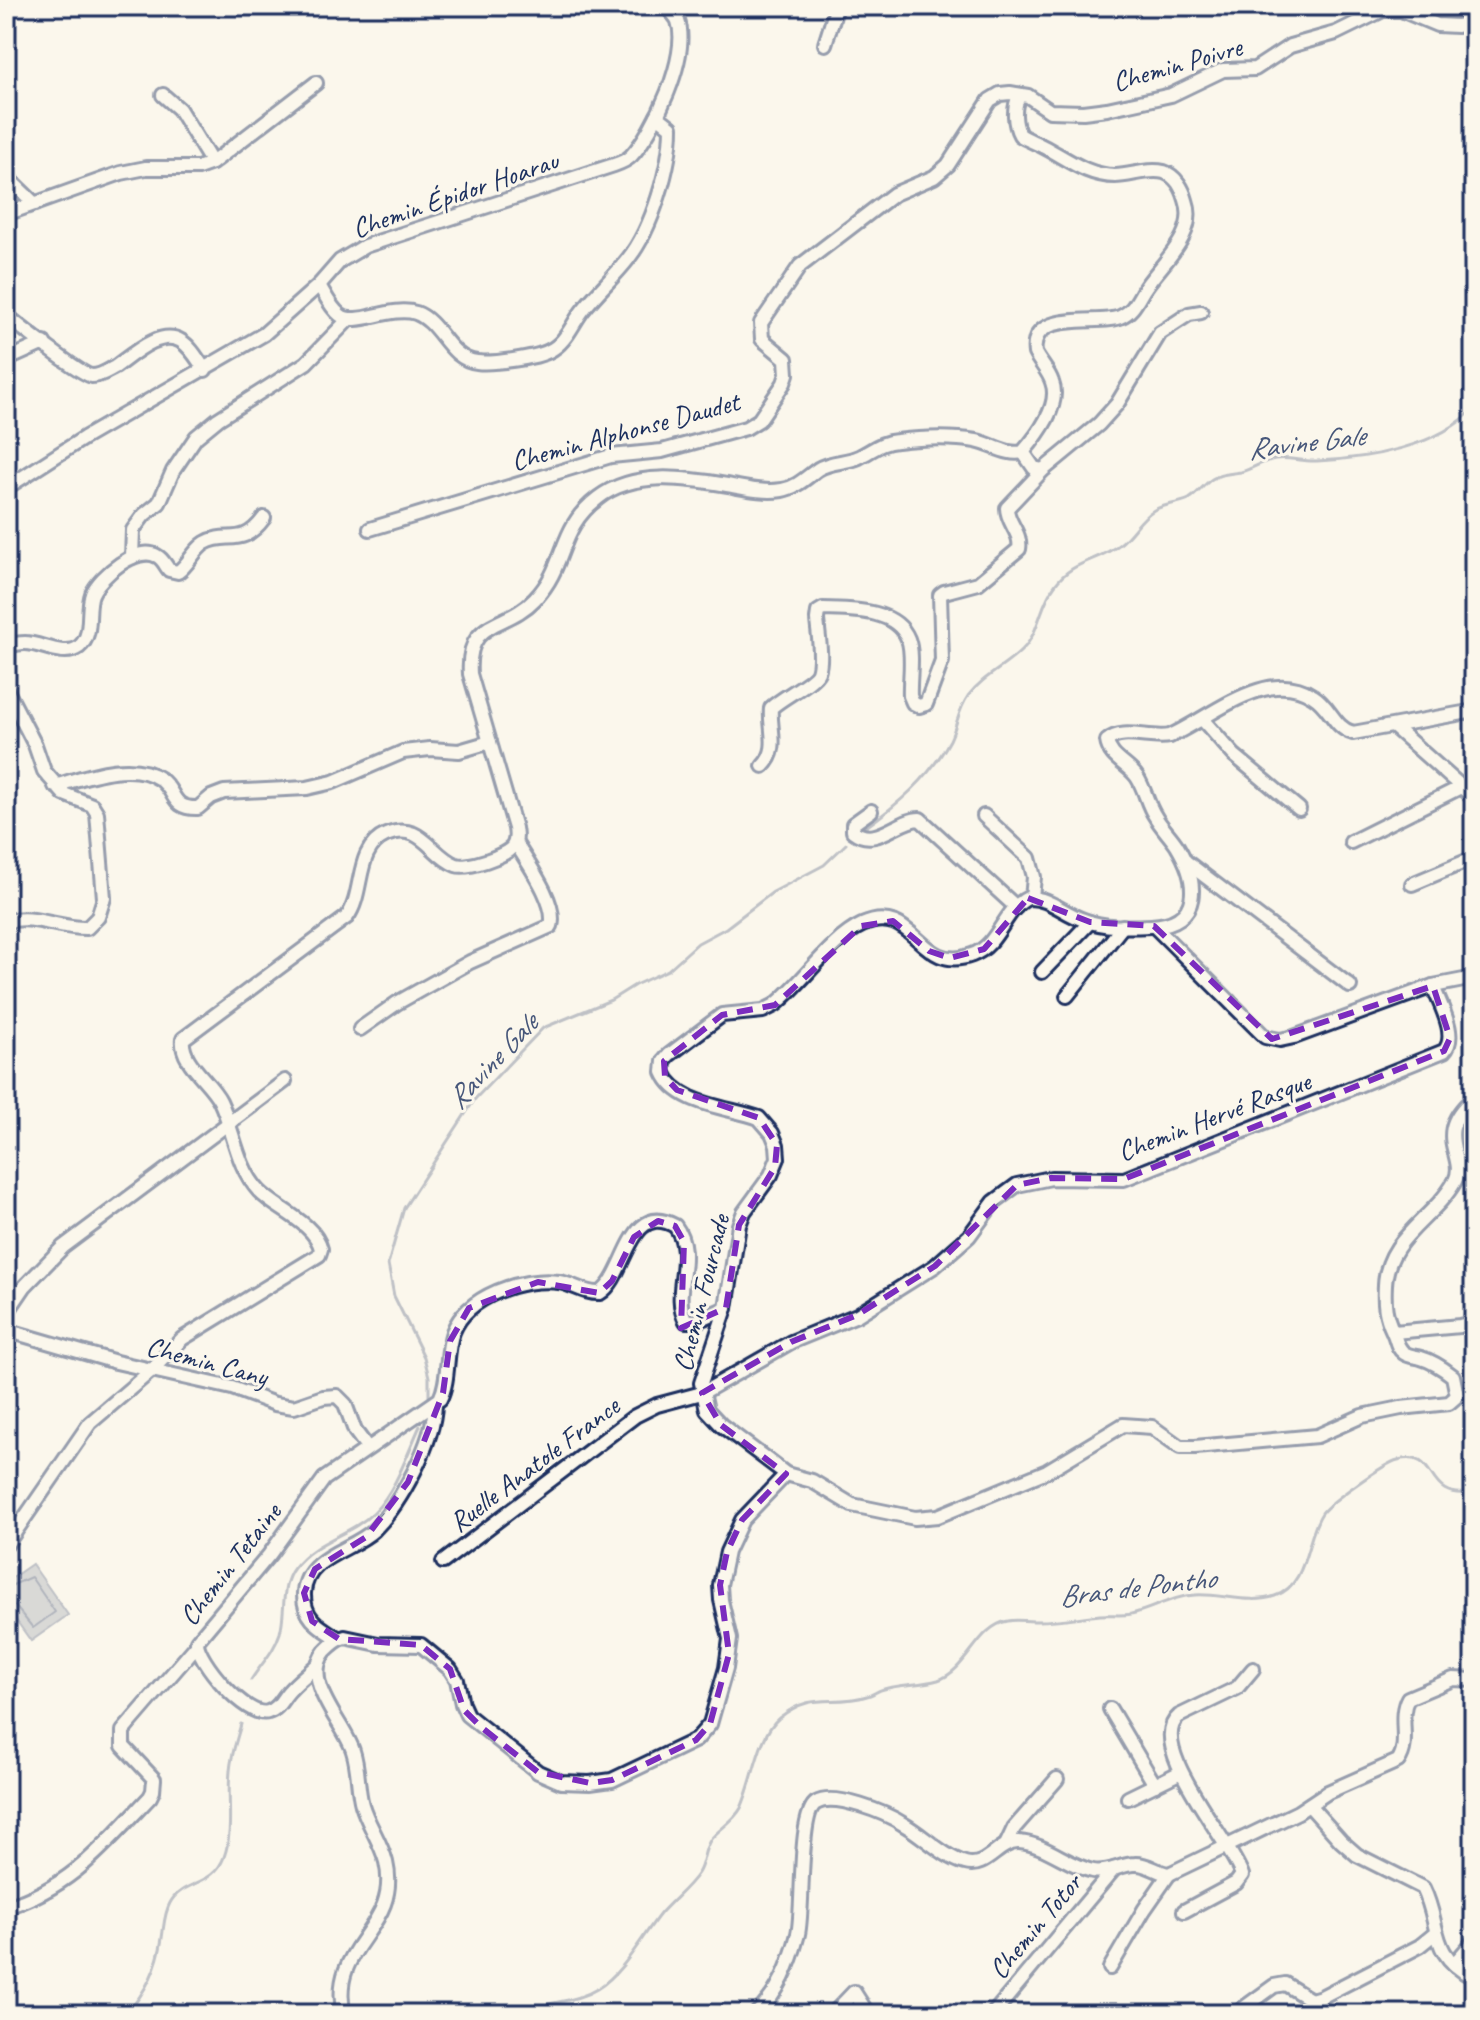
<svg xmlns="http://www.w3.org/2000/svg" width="1480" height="2020" font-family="Caveat,sans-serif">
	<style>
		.water { fill: #afb3bb; stroke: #747e96; stroke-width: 2 }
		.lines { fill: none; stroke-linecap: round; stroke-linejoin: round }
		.shore { stroke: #566483; stroke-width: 2 }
		.stream { stroke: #747e96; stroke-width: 3 }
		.minor-casing { stroke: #1b2f5e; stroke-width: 18 }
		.minor { stroke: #fbf7ec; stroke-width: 12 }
		.marked { fill: none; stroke: #7b2cbf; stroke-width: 6; stroke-dasharray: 16 10; stroke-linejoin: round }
		.labels { text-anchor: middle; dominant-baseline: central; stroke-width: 6; stroke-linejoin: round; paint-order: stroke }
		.street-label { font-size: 28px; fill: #1b2f5e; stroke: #fbf7ec }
		.water-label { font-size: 30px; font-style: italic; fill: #47577a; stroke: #fbf7ec }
	</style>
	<rect width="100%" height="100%" fill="#fbf7ec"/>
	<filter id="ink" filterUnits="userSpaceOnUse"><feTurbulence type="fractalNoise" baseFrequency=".0125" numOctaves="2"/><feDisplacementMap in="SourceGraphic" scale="16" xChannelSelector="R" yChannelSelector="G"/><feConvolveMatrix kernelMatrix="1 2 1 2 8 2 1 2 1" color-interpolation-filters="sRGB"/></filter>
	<g filter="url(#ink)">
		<polygon class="water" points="32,1564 68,1615 31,1641 6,1606 6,1582"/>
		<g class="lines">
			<polyline class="shore" points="6,1588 31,1577 55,1612 33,1628 15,1606 6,1603"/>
			<g class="stream">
				<path d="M862 830C897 805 929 779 950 740 957 726 958 710 968 696 985 674 1006 667 1023 649 1040 631 1040 604 1055 585 1073 560 1098 562 1120 544 1133 534 1140 518 1154 510 1165 504 1178 504 1189 499 1198 494 1203 485 1212 479 1221 473 1230 474 1241 472 1252 469 1263 461 1275 459 1289 457 1303 462 1317 461 1366 459 1440 447 1474 408"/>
				<polyline points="429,1396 429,1377 424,1357 394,1296 388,1264 404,1208 475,1099 543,1028 611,1000 635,985 668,970 698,943 726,928 773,892 824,865 846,844"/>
				<path d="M251 1680C261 1664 274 1652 280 1633 286 1612 280 1586 294 1568 315 1540 351 1535 374 1512 396 1490 407 1454 420 1426"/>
				<path d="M126 2014C146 1992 158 1968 162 1938 164 1926 164 1914 170 1903 182 1880 213 1887 224 1857 234 1830 227 1799 230 1771 231 1755 237 1739 241 1724"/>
				<path d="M522 2014C546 2000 573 2004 597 1989 624 1972 641 1938 660 1914 672 1900 688 1888 698 1873 705 1862 703 1850 711 1839 720 1828 734 1821 741 1808 753 1783 758 1735 779 1718 814 1690 832 1707 867 1696 873 1695 878 1690 884 1689 901 1684 921 1685 938 1680 968 1670 977 1626 1008 1621 1016 1619 1024 1621 1033 1621 1055 1622 1078 1617 1100 1615 1110 1614 1121 1616 1131 1614 1153 1609 1172 1596 1195 1595 1220 1593 1251 1605 1275 1596 1309 1584 1305 1538 1322 1513 1330 1502 1385 1463 1398 1460 1442 1449 1420 1502 1474 1492"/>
			</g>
			<defs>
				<g id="minor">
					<polyline points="825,44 837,6"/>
					<polyline points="163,95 179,109 212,163"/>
					<polyline points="6,176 35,204"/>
					<polyline points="6,214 121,173 146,168 198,168 212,163 316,83"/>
					<path d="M319 285C325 295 331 308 340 315 355 328 391 305 416 313 441 322 448 359 477 362 491 364 536 358 549 351 566 343 572 324 583 310 597 292 614 277 628 259 652 229 671 166 671 127L657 116"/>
					<path d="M6 315C18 325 81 375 92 376 101 376 107 371 115 367 131 356 160 328 181 341 191 347 198 360 205 370"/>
					<polyline points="6,360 44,343"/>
					<polyline points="1023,452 1034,468 1043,470"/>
					<path d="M6 488 84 438 264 334 319 285 340 261 365 246 614 165C620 163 627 160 631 156 654 132 690 55 678 21 676 16 670 11 666 6"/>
					<polyline points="370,529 611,456 662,451 746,428 759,420 784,383 787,374 786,359 762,339 761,323 800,266 894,194 934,177 948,165 990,100 1000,94 1010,93 1028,96 1050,111 1083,112 1107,109 1171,95 1223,70 1255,69 1290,46 1336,33 1383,10 1401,10 1437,25 1457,26 1474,22"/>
					<polyline points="132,557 133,530 144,515 159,503 173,471 196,437 218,419 306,363 348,320"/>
					<path d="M6 645C12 645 19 643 25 643 41 643 64 658 79 647 94 635 86 610 92 594 100 576 137 545 157 556 163 559 165 565 169 570L178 572C189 564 194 550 205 543 228 530 241 549 264 518"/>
					<path d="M6 689 35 745 44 771 64 794 92 805 97 813 104 898 98 917 87 928C59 929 32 913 6 922"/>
					<path d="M1474 711 1353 733C1334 728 1330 706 1313 696 1267 666 1212 717 1170 736 1150 740 1122 727 1107 741 1109 758 1128 764 1137 777 1145 789 1147 804 1155 816 1161 827 1170 835 1177 846 1198 881 1203 924 1151 926 1129 927 1104 928 1084 920 1064 914 1049 897 1028 898 1003 910 1000 945 972 955 918 975 915 901 862 925 830 940 804 982 775 1005L763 1011 722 1015 669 1055 664 1061 663 1072C677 1105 729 1107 759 1118L772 1133 777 1145 778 1158 771 1175 744 1212 739 1225 726 1308 701 1383 707 1410 721 1425 786 1474 812 1481 852 1505 915 1518 938 1516 1047 1471 1123 1425 1152 1427 1180 1447H1195L1317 1436 1362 1416 1401 1408 1449 1403 1457 1396 1453 1376C1444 1369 1432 1361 1421 1358 1415 1356 1410 1357 1404 1353 1396 1347 1397 1340 1393 1332 1385 1315 1384 1304 1385 1285 1387 1237 1434 1219 1455 1181 1468 1156 1430 1135 1474 1098"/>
					<polyline points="1202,719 1234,755 1299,809"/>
					<polyline points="1394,727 1474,798"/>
					<path d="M763 766C780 749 769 729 771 708 781 698 814 682 818 672 823 658 818 634 817 619L818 612 823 609C850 610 896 608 908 639 914 655 909 679 910 696L913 703 919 706 926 704 942 661 940 595 944 592 978 583 1019 549C1022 533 1007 523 1007 508L1043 470 1099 424 1117 404 1160 333 1189 314 1201 312"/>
					<path d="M55 786C85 777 132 759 160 779 177 791 170 809 198 808L211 797 224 792 307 788 333 782 403 752 430 749 459 751 490 742"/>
					<path d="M871 811 853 824V831C876 849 898 819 920 819L1016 907"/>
					<polyline points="984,816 1029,858 1034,877 1032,898"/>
					<polyline points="1351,842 1461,787"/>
					<polyline points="1185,861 1350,986"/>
					<polyline points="1412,884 1474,858"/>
					<polyline points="1154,926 1265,1037 1280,1040 1294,1037 1433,986 1474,978"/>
					<polyline points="1042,972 1090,922"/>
					<polyline points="1067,996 1123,926"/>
					<path d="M360 1029 397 1003 470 962 551 926C558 904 527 862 515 842"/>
					<polyline points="6,1314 25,1286 63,1247 285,1081"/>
					<polyline points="6,1330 116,1362 232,1388 275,1404 294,1407 323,1397 337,1396 345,1404 355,1431 367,1447"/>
					<polyline points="1394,1332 1460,1326 1474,1322"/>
					<path d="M6 1545 90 1423 152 1370 182 1339 319 1255 321 1249C314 1222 277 1210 259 1191 236 1166 234 1130 220 1101 210 1081 180 1062 183 1039L347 917C365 893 354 849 386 835 421 820 431 856 456 865 467 869 507 856 513 846 517 840 516 834 515 828L470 674C466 617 506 630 535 599 568 564 557 529 598 498 634 470 686 478 727 485 744 488 764 493 782 490 796 488 807 477 818 469 831 461 846 463 859 457 873 450 881 442 897 441 922 438 952 437 976 441 992 444 1007 456 1023 452 1037 436 1061 405 1052 382 1049 372 1040 363 1035 353 1029 308 1099 326 1120 317 1135 311 1138 297 1147 285 1164 261 1198 233 1186 200 1183 189 1176 176 1164 172 1148 168 1131 176 1115 176 1087 176 1066 158 1042 146 1035 142 1027 140 1020 135 1014 124 1013 108 1019 96"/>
					<path d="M443 1562 635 1416 657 1405 702 1393 791 1342 857 1315 935 1266 969 1236 994 1202 1017 1185 1051 1178 1124 1179 1444 1051C1459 1036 1439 1003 1433 986"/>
					<path d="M339 1639C320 1627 303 1619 304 1593 306 1556 352 1551 374 1530 401 1503 434 1442 435 1404"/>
					<path d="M318 1664C309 1673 298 1681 290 1690 282 1698 279 1709 268 1712 247 1719 196 1660 197 1641L269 1555 324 1479 440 1399C450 1379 445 1354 453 1332 467 1296 522 1277 559 1282 573 1284 585 1294 600 1293 627 1277 628 1200 675 1226 697 1255 670 1293 686 1321H697L726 1308"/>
					<polyline points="1110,1709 1155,1785"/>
					<polyline points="1128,1798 1181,1772"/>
					<path d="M1309 1805 1341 1841 1357 1855 1423 1888C1442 1926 1427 1953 1474 1978"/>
					<polyline points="1006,1845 1014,1828 1057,1779"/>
					<path d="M6 1907C71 1888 105 1844 150 1797L153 1791 154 1779 123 1746V1731L197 1645"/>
					<path d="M1184 1911 1236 1883 1242 1875C1231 1841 1144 1745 1179 1716L1237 1688 1253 1669"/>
					<polyline points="1454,1964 1474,1941"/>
					<polyline points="1110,1968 1144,1910 1169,1874"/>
					<polyline points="1241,2010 1274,1986 1285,1984 1311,2000 1321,1997 1420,1946 1436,1933"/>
					<path d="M344 2014C327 1944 402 1930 386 1862 381 1842 368 1825 362 1805 357 1787 359 1769 353 1751 344 1722 300 1682 325 1651 331 1645 337 1639 345 1637L378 1644 421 1645 450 1669 457 1680 462 1704 467 1715 538 1772 561 1782 590 1783 612 1780 696 1740 710 1724 726 1668 730 1639 721 1600 720 1585 727 1552 742 1520 786 1474"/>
					<path d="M756 2014C779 1993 790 1964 798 1934 804 1910 798 1814 816 1803 835 1792 886 1813 903 1824 923 1835 942 1856 965 1863 987 1870 998 1841 1019 1842 1046 1844 1068 1866 1093 1871 1108 1874 1121 1864 1135 1864 1148 1863 1157 1873 1169 1874L1298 1812 1328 1792 1398 1761C1411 1743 1397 1718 1408 1698L1453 1679 1474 1680"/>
					<polyline points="833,2014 854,1992 868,2014"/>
					<polyline points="993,2014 1114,1869"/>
				</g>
			</defs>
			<use href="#minor" class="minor-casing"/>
			<use href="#minor" class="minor"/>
		</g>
	</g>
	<path d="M0 0H1480V2020H0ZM1028 898 1090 922 1154 926 1272 1039 1433 986 1450 1038 1444 1051 1124 1179 1051 1178 1017 1185 935 1266 857 1315 791 1342 702 1393 721 1425 786 1474 742 1520 727 1552 720 1585 729 1654 710 1724 696 1740 612 1780 590 1783 538 1772 481 1727 464 1710 450 1669 421 1645 339 1639 312 1621 304 1593 315 1569 366 1537 408 1482 443 1393 450 1341 469 1308 538 1282 599 1293 612 1281 634 1237 658 1221 675 1226 684 1242 681 1328 726 1308 739 1225 775 1167 777 1145 759 1118 677 1090 665 1077 664 1061 722 1015 775 1005 861 926 893 921 929 951 950 958 984 949Z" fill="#fbf7ec" fill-opacity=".55" fill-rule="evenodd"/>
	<path class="marked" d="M1028 898 1090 922 1154 926 1272 1039 1433 986 1450 1038 1444 1051 1124 1179 1051 1178 1017 1185 935 1266 857 1315 791 1342 702 1393 721 1425 786 1474 742 1520 727 1552 720 1585 729 1654 710 1724 696 1740 612 1780 590 1783 538 1772 481 1727 464 1710 450 1669 421 1645 339 1639 312 1621 304 1593 315 1569 366 1537 408 1482 443 1393 450 1341 469 1308 538 1282 599 1293 612 1281 634 1237 658 1221 675 1226 684 1242 681 1328 726 1308 739 1225 775 1167 777 1145 759 1118 677 1090 665 1077 664 1061 722 1015 775 1005 861 926 893 921 929 951 950 958 984 949Z"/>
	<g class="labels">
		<g class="street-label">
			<text transform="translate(1177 64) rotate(-16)">Chemin Poivre</text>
			<text transform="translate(455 194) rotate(-19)">Chemin Épidor Hoarau</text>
			<text transform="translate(625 431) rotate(-15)">Chemin Alphonse Daudet</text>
			<text transform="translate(1214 1116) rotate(-21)">Chemin Hervé Rasque</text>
			<text transform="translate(701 1293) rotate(-76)">Chemin Fourcade</text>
			<text transform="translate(207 1361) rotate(15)">Chemin Cany</text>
			<text transform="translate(534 1464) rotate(-37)">Ruelle Anatole France</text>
			<text transform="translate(230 1564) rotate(-52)">Chemin Tetaine</text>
			<text transform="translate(1035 1926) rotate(-50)">Chemin Totor</text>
		</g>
		<g class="water-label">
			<text transform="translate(1306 442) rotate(-7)">Ravine Gale</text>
			<text transform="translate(492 1061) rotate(-47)">Ravine Gale</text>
			<text transform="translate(1137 1587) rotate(-7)">Bras de Pontho</text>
		</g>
	</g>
	<rect width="1480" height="2020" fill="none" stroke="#fbf7ec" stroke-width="32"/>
	<rect x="16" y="16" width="1448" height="1988" fill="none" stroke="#1b2f5e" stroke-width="3" filter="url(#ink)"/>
</svg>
